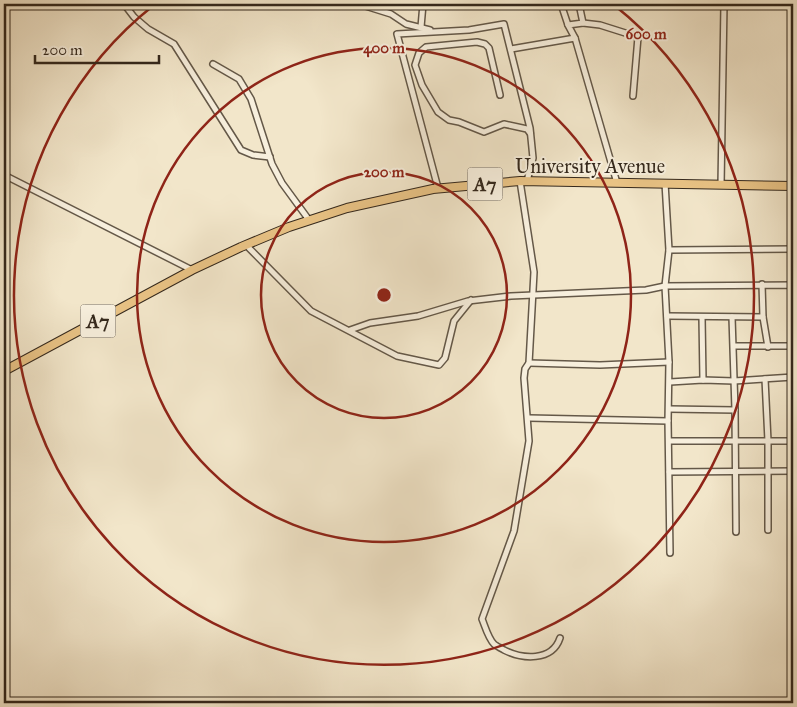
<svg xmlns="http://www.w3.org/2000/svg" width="797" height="707" font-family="'IM FELL Great Primer',serif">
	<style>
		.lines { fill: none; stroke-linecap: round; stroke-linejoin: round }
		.minor-casing { stroke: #645848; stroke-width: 8 }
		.highway-casing { stroke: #34281c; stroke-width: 10 }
		.minor { stroke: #f7efdd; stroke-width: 5 }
		.highway { stroke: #e9c385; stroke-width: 8 }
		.ring { fill: none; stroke: #8f2418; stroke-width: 2.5 }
		.labels { text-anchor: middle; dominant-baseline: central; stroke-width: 4; stroke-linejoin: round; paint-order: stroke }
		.shield { fill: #f7efdd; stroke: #6e6456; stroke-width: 1 }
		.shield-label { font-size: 19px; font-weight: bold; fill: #34281c }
		.street-label { font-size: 20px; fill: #34281c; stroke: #f7efdd }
		.centre { fill: #8f2418; stroke: #f7efdd; stroke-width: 2.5 }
		.ring-label { font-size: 15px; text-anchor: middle; font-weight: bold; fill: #8f2418; stroke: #f7efdd; stroke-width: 4; stroke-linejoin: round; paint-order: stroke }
	</style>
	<rect width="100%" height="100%" fill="#f2e6ca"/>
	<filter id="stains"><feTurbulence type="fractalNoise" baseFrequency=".004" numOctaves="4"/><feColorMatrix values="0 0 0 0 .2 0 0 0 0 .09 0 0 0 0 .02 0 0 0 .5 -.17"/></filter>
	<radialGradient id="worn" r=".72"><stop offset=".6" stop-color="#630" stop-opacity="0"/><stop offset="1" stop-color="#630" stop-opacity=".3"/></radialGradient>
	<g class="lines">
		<defs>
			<g id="minor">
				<polyline points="124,4 134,17 148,29 174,44 241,150 253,155 270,157"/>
				<polyline points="359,4 391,14 406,24 430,30"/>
				<polyline points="561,4 568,25"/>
				<polyline points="583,23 600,25 638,37 633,96"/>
				<polyline points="421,27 423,4"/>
				<polyline points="575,38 568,25 583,23 579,4"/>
				<polyline points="511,49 575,38 617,183"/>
				<polyline points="213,64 239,79 251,99 272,164 282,183 309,220"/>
				<polyline points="500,95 489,48 485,44 477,42 426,47 419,53 415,65 422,85 438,112 449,120 459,122 484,132 504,124 527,129 530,133"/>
				<polyline points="4,175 192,270"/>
				<path d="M520 181 534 272 529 363 525 369 524 378 529 441 514 531 482 619C485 626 488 638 494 644 496 646 501 648 504 650 522 659 552 662 560 638"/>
				<polyline points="665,183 669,250 665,286 669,362 668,421 670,553"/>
				<polyline points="721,185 724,4"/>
				<polyline points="438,188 397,34 469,30 504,24 530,128 533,158 527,181"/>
				<polyline points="246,245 311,311 397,356 439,365 445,358 454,321 471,300"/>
				<polyline points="669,250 793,249"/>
				<polyline points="667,316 763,317 762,284"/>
				<polyline points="702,317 703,380"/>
				<polyline points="732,317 735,410 736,532"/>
				<polyline points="763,317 768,347"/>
				<polyline points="350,330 370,323 418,316 468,301 511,296 646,290 665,286 793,285 793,287"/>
				<polyline points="734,346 793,346"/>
				<polyline points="529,363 600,365 669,362"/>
				<polyline points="765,379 768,441 768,530"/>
				<polyline points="670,382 703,380 734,381 793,377"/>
				<polyline points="669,409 735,410"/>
				<polyline points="529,418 668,421"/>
				<polyline points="669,441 793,441"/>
				<polyline points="669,472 793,471"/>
			</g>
			<polyline id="highway" points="4,371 192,270 241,247 289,227 347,208 433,189 520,181 793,186"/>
		</defs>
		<use href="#minor" class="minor-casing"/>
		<use href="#highway" class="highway-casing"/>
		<use href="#minor" class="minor"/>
		<use href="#highway" class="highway"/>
	</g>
	<g class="ring">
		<circle cx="384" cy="295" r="123"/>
		<circle cx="384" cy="295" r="247"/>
		<path d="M614 5A370 370 0 1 1 154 5"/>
	</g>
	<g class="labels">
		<g class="shield">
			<rect x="467.5" y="167.5" width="35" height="33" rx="4"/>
			<rect x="80.5" y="304.5" width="35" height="33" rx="4"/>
		</g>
		<g class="shield-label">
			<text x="485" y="184">A7</text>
			<text x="98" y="321">A7</text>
		</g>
		<g class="street-label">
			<text x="590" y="166">University Avenue</text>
		</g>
	</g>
	<circle cx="384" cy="295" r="8" class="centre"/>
	<g class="ring-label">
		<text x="646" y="39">600 m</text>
		<text x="384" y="53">400 m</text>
		<text x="384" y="177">200 m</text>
	</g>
	<rect width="797" height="707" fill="none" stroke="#f2e6ca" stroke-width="20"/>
	<rect x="5" y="5" width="787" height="697" fill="none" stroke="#34281c" stroke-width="2.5"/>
	<rect x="10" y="10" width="777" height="687" fill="none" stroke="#34281c"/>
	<path d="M35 55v8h124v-8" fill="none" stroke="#34281c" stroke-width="2.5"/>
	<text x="42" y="55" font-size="15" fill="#34281c" stroke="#f7efdd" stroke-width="4" paint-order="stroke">200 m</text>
	<rect width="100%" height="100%" filter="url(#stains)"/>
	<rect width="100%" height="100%" fill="url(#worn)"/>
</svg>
